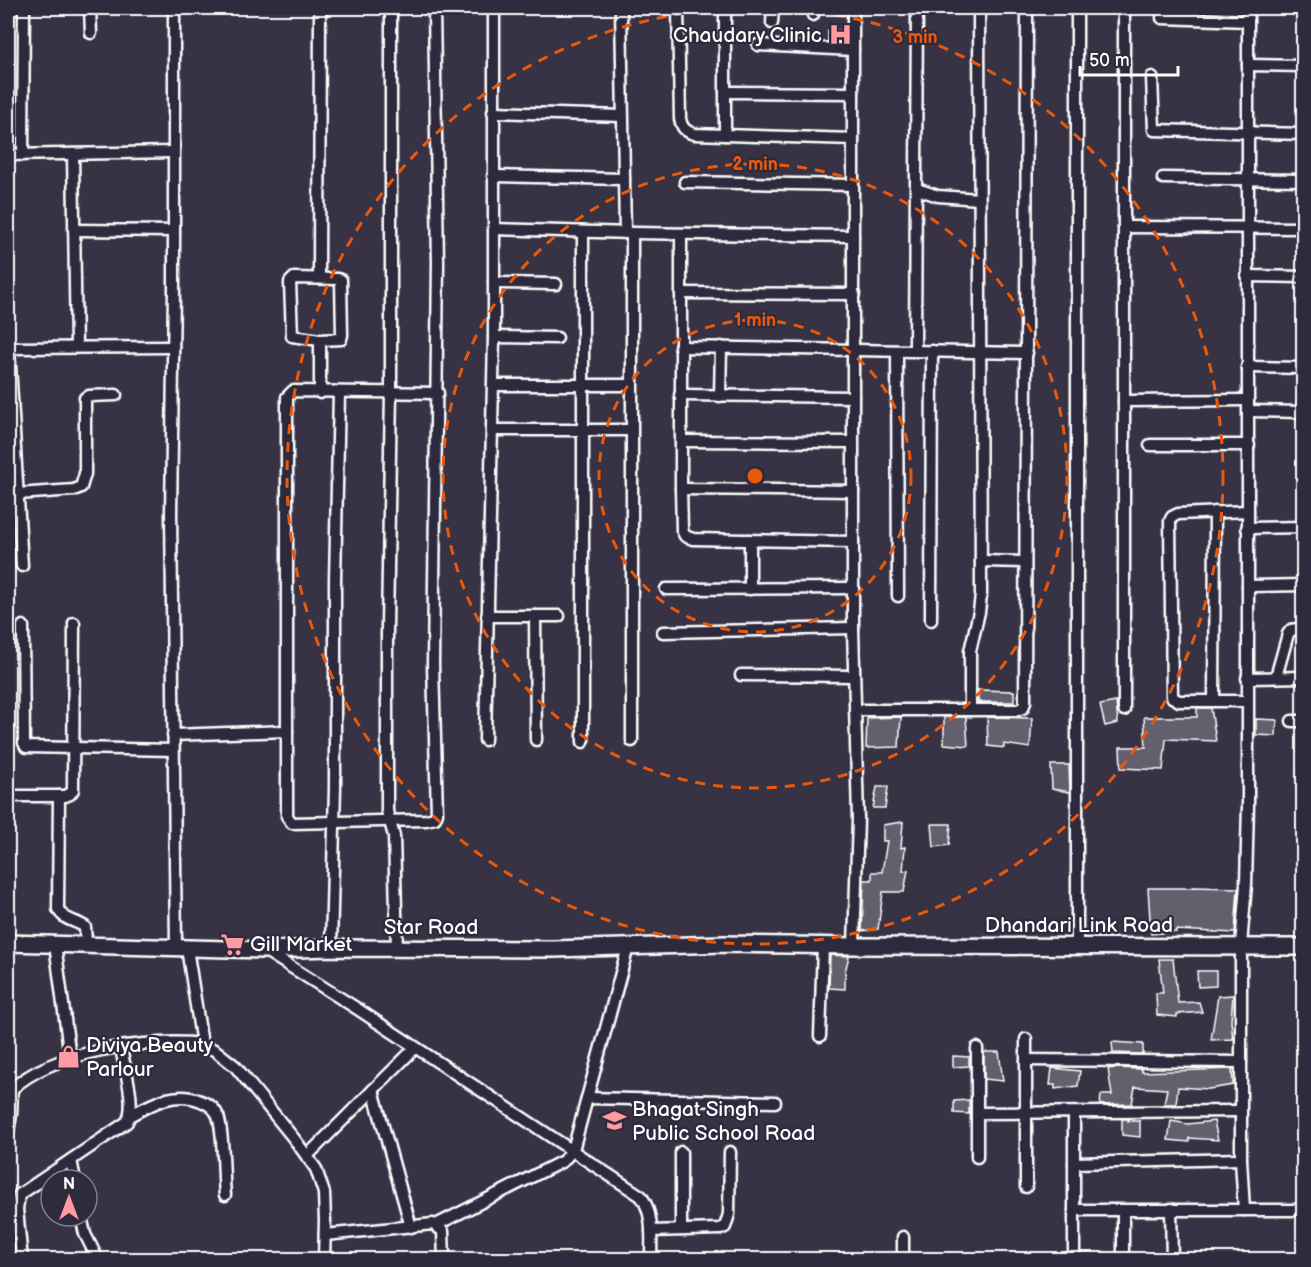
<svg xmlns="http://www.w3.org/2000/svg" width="1311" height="1267" font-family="'Balsamiq Sans',sans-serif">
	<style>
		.building { fill: #635f6d; stroke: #fff; stroke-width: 1.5 }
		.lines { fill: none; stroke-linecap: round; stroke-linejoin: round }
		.street-casing { stroke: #fff; stroke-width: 15 }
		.secondary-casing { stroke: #fff; stroke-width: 20 }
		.street { stroke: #2f2a3d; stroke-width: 10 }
		.secondary { stroke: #2f2a3d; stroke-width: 15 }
		.ring { fill: none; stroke: #e8590c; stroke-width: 3; stroke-dasharray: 10 8 }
		.labels { text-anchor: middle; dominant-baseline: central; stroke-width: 4.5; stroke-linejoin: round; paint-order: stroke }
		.poi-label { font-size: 21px; fill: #fff; stroke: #2f2a3d; text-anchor: start }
		.street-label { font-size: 21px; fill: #fff; stroke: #2f2a3d }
		.centre { fill: #e8590c; stroke: #2f2a3d; stroke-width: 3 }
		.ring-label { font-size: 18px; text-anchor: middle; font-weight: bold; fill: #e8590c; stroke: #2f2a3d; stroke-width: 4.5; stroke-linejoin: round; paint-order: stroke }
	</style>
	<rect width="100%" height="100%" fill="#373345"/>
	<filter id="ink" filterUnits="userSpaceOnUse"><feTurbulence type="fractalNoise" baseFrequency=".0167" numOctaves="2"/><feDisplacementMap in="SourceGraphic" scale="12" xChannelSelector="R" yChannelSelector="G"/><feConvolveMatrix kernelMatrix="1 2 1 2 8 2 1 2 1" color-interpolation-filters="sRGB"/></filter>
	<g filter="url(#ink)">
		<g class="building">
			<polygon points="846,30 846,42 828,41 828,31"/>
			<polygon points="978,690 1014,691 1014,702 978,702"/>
			<polygon points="1116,702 1118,723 1105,726 1100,705"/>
			<polygon points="1197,708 1211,708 1216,741 1166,739 1163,770 1121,768 1120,747 1146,747 1144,717 1197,717"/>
			<polygon points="901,717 899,747 866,748 867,718"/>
			<polygon points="944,717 966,717 968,746 944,744"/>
			<polygon points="987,717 1032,718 1030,748 1004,744 1004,748 988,746"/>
			<polygon points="1256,719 1277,720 1276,736 1256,735"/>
			<polygon points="1051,765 1069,765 1070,792 1052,789"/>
			<polygon points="877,787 888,787 885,808 873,808"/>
			<polygon points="903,822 901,848 905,847 903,871 908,870 904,892 883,892 878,929 862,931 864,880 872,880 872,872 882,872 887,841 883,841 883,825"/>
			<polygon points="932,824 951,824 949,845 934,847"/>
			<polygon points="1192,887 1238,888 1235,933 1176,930 1176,932 1151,934 1148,888 1192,888"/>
			<polygon points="830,955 849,956 845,972 845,989 829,988"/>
			<polygon points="1159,959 1173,959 1178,1003 1199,1002 1202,1012 1177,1014 1177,1017 1157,1015 1156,993 1163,993"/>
			<polygon points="1197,971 1216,971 1216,986 1198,987"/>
			<polygon points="1233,995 1231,1021 1233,1039 1211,1040 1218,996"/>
			<polygon points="1112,1042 1143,1044 1143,1054 1113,1053"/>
			<polygon points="984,1052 999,1052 1003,1081 984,1079"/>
			<polygon points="953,1056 969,1057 969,1066 953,1067"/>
			<polygon points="1052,1068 1080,1071 1078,1086 1055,1089 1055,1085 1050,1085"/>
			<polygon points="1115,1068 1142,1069 1142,1072 1232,1069 1233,1085 1209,1089 1178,1087 1176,1104 1164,1104 1167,1089 1135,1087 1132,1104 1100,1105 1101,1095 1112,1095 1108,1069"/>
			<polygon points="969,1100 969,1114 954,1113 954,1101"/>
			<polygon points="1122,1119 1129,1119 1128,1121 1140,1121 1140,1137 1122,1135"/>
			<polygon points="1171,1121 1188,1124 1214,1121 1218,1140 1189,1138 1189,1142 1168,1140"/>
		</g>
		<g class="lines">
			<defs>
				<g id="street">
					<polyline points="90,8 91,33"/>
					<polyline points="174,8 174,289 171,514 176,947"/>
					<polyline points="391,8 391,393 387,627 387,811 394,836 397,948"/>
					<polyline points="434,8 438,263 433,664 437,813 435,818 426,820 292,823 287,816 287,397 293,391 438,393"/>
					<polyline points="621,8 625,233"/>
					<path d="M678 8 680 119C682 128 685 131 694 134L853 139"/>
					<polyline points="725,8 725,135"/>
					<polyline points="853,8 853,628 858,819 854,946"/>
					<polyline points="1077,8 1077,945"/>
					<polyline points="1124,8 1124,710"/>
					<polyline points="813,15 813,8"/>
					<polyline points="1162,18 1248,21"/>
					<polyline points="772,23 773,8"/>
					<polyline points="758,45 853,50"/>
					<polyline points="1248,65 1304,66"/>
					<polyline points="1152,77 1154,130 1304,134"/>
					<polyline points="725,92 853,93"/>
					<polyline points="493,112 622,116"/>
					<polyline points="73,154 76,347"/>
					<polyline points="8,155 173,152"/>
					<polyline points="23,155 24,8"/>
					<polyline points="493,176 624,179"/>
					<polyline points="1163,178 1304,180"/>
					<polyline points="685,182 853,185"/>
					<polyline points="917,189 938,196 979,199"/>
					<polyline points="1124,227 1304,228"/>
					<polyline points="494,229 632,233 853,236"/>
					<polyline points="74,230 174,231"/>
					<polyline points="583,232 583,742"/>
					<polyline points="632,233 632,741"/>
					<polyline points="681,234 681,489 682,530 685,536 693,539 853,542"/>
					<polyline points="1247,276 1304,277"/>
					<polygon points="294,278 338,279 341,280 342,335 341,339 320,340 292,336 290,282"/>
					<polyline points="319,278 320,8"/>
					<polyline points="494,283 556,284"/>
					<polyline points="681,293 854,294"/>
					<polyline points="494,337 557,338"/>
					<polyline points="320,340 320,393"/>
					<polyline points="680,347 1027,353"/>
					<polyline points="8,348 173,347"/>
					<polyline points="9,348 22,566"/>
					<polyline points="897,351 898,596"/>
					<polyline points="915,351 917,8"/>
					<polyline points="1247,367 1304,368"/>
					<polyline points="493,385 631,385"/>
					<polyline points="680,395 853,397"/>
					<polyline points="720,396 721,347"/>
					<polyline points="1124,401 1248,400"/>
					<polyline points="1249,411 1304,412"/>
					<polyline points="492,430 631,430"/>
					<polyline points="681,441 852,442"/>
					<polyline points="1150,445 1249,445"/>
					<polyline points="681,489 853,491"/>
					<polyline points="18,494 74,490 81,487 85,474 85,398 89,396 116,395"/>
					<polyline points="1247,528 1304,527"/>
					<polyline points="981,561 1025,562"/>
					<polyline points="1248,586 1304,585"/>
					<polyline points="666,589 853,588"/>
					<polyline points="750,589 750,540"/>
					<polyline points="487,616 559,616"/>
					<polyline points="535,616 536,740"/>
					<polyline points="931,620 932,351"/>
					<polyline points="23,626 24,743 26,747 173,750"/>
					<polyline points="663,632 853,628"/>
					<polyline points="741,675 854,676"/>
					<polyline points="1276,677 1288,634 1291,630 1304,628"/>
					<polyline points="1247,678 1304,677"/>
					<polyline points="1214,701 1215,512"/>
					<polyline points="1247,701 1179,701 1172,697 1170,521 1172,517 1178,514 1248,511"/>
					<polyline points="855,710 1017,710 1023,708 1025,702 1027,8"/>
					<polyline points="970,710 970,651 979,612 981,595 979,8"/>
					<polyline points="1292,721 1304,721"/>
					<polyline points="173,735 287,731"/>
					<polyline points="485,740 494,337 494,8"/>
					<polyline points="8,796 65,796 70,794 73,790 74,623"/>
					<path d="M59 796 58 909C64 921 75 920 85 927L86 944"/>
					<polyline points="55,944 70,1057"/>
					<polyline points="331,948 335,787 335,580 339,393"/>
					<path d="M264 950 356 1008 641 1196C654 1214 651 1238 651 1260"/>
					<polyline points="820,1036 823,946"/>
					<polyline points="1026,1039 1026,1187"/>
					<polyline points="202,1044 216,1051 235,1066 295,1140 316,1169 324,1193 325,1221 324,1260"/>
					<polyline points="977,1048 977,1157"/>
					<polyline points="1026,1060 1241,1062"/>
					<polyline points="373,1090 411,1227"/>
					<polyline points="587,1098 775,1102"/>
					<polyline points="977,1113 1240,1111"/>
					<path d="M131 1115C153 1103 176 1090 201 1101 209 1104 215 1108 218 1116 224 1133 223 1175 225 1195"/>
					<path d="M8 1132 11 1115 12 1089C52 1051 148 1038 202 1044L187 948"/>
					<polyline points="307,1156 415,1048"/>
					<polyline points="71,1160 75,1180"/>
					<polyline points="1074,1163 1241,1159"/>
					<polyline points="1171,1209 1172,1260"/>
					<polyline points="1074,1210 1304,1210"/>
					<polyline points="1123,1210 1123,1260"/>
					<polyline points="1244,1210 1241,1159 1241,946 1246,884 1248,805 1248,8"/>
					<polyline points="81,1216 85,1234 98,1260"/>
					<polyline points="436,1225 563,1161 573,1150 628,947"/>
					<polyline points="681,1230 681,1152"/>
					<polyline points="651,1231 720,1229 725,1227 729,1214 730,1152"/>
					<polyline points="325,1235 433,1224 443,1231 444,1260"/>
					<polyline points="903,1237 903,1260"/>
					<path d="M22 1260 17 1209 19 1195 127 1122C137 1105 124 1067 121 1048"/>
					<polyline points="1074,1260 1074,1113"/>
				</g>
				<polyline id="secondary" points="8,943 263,950 331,948 553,949 724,944 854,946 1304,947"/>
			</defs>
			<use href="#street" class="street-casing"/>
			<use href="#secondary" class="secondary-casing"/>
			<use href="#street" class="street"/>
			<use href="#secondary" class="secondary"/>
		</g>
	</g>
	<g class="ring">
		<circle cx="755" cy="476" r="156"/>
		<circle cx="755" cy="476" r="312"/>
		<circle cx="755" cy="476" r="468"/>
	</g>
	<defs>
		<symbol id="hospital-bare" viewBox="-9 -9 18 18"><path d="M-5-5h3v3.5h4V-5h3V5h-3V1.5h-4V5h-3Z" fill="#ff9aa2" stroke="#2f2a3d" stroke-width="2.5" paint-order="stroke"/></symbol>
		<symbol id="supermarket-bare" viewBox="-9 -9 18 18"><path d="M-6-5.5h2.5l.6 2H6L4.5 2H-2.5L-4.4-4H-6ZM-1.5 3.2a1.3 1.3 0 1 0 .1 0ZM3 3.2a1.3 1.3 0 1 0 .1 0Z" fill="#ff9aa2" stroke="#2f2a3d" stroke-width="2.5" paint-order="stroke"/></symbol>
		<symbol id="shop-bare" viewBox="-9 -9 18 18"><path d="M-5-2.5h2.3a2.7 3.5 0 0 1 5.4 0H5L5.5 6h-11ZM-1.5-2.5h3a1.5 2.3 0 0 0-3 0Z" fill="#ff9aa2" stroke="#2f2a3d" stroke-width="2.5" paint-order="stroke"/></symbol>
		<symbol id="school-bare" viewBox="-9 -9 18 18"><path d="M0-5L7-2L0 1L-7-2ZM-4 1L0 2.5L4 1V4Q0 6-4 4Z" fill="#ff9aa2" stroke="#2f2a3d" stroke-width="2.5" paint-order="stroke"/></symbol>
	</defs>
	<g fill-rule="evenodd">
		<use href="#hospital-bare" x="824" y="18" width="33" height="33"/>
		<use href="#supermarket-bare" x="216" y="928" width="33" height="33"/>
		<use href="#shop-bare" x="52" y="1040" width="33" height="33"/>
		<use href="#school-bare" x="598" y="1104" width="33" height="33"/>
	</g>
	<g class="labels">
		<g class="poi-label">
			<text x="822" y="35" text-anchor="end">Chaudary Clinic</text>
			<text x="250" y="944">Gill Market</text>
			<text x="86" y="1045">Diviya Beauty<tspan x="86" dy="24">Parlour</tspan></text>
			<text x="632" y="1109">Bhagat Singh<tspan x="632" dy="24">Public School Road</tspan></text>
		</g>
		<g class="street-label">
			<text x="1079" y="925">Dhandari Link Road</text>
			<text x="431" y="927">Star Road</text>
		</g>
	</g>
	<circle cx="755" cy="476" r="9" class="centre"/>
	<g class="ring-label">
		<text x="915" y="43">3 min</text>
		<text x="755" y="170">2 min</text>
		<text x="755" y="326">1 min</text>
	</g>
	<rect width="1311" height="1267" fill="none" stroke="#2f2a3d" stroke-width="30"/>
	<rect x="15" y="15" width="1281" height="1237" fill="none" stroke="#fff" stroke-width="2" filter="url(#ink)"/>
	<g transform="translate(69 1198)"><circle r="28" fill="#2f2a3d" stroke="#827f8b" stroke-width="1.5"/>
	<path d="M0-4.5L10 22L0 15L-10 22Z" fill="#ff9aa2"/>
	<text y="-9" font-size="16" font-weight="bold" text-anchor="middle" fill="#ffffff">N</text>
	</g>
	<path d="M1080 66v9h98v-9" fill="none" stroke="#ffffff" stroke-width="3"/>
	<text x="1089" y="66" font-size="18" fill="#ffffff" stroke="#2f2a3d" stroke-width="4.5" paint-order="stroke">50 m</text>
</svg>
